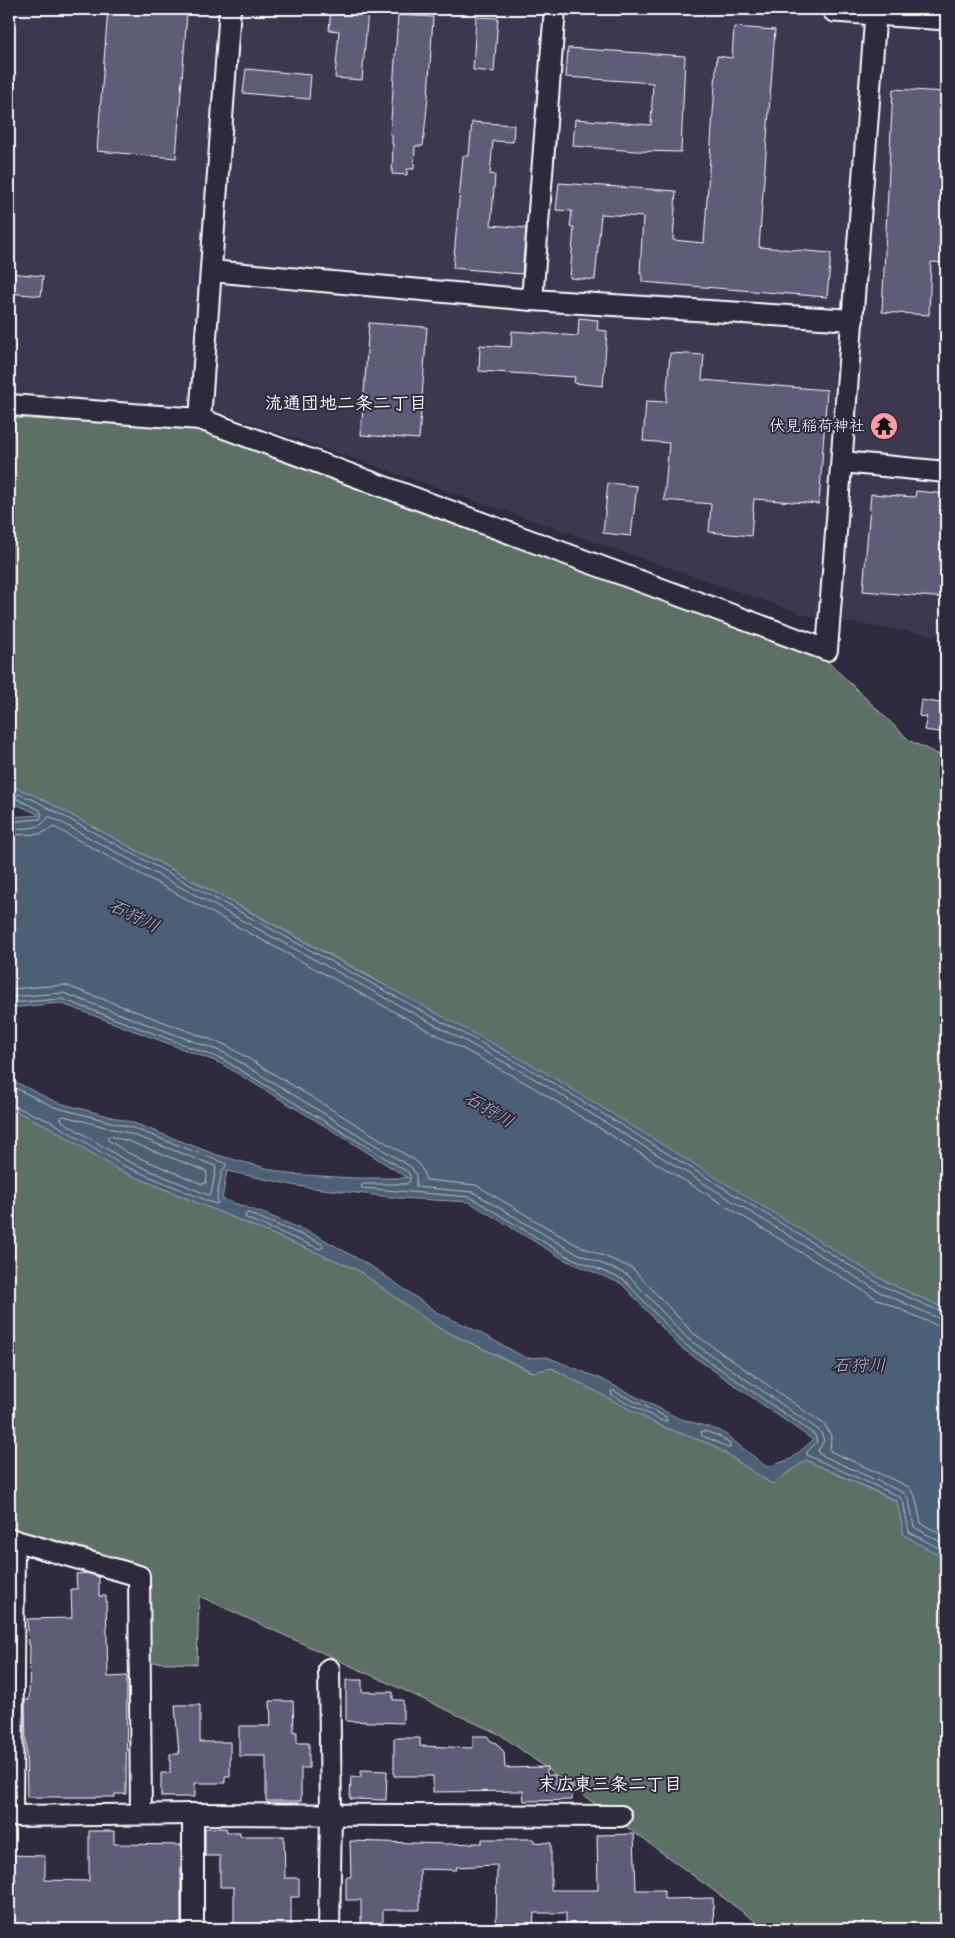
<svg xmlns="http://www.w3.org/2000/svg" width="955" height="1938" font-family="'Balsamiq Sans','Klee One',sans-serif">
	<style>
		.built { fill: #3d394f }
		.green { fill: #5d6f66; stroke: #aeb7b2 }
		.water { fill: #4b6076; stroke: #93a0ad; fill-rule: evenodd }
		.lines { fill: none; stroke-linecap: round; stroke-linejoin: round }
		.shore { stroke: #b7bfc8; stroke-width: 1 }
		.building { fill: #5d5b79; stroke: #fff }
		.minor-casing { stroke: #fff; stroke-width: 24 }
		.tertiary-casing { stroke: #fff; stroke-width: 29 }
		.minor { stroke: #2f2a3d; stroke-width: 20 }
		.tertiary { stroke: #2f2a3d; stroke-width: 25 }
		.labels { text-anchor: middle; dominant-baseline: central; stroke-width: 4; stroke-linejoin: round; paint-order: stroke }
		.poi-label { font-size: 16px; fill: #fff; stroke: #2f2a3d; text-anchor: end }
		.neighbourhood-label { font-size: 18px; font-weight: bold; fill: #fff; stroke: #2f2a3d }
		.water-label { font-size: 18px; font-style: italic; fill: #aeb7c1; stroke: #2f2a3d }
	</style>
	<rect width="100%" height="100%" fill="#2f2a3d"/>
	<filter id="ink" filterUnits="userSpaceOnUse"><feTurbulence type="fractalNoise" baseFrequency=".02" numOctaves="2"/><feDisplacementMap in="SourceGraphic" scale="10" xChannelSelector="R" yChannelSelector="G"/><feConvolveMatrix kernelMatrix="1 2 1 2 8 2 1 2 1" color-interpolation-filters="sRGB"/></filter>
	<g filter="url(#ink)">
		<polygon class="built" points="9,9 946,9 946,637 812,617 210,409 9,394"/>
		<g class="green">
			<polygon points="9,418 203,428 824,658 910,741 946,758 946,1309 886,1282 371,977 36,796 9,785"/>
			<polygon points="9,1108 50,1127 119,1170 356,1269 439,1328 532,1372 552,1368 661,1426 713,1445 772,1484 806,1460 898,1502 904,1535 946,1559 946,1929 766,1929 501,1735 199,1596 197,1664 146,1662 143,1571 9,1536"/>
		</g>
		<path class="water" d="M9 785 36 796 541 1070 886 1282 946 1309V1559L904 1535 897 1501 806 1460 772 1484 713 1445 661 1426 552 1368 533 1372 439 1328 356 1269 119 1170 50 1127 9 1108V1079L56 1102 131 1122 217 1155 288 1174 354 1178H408L330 1129 220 1063 60 1003 9 1008V817L40 815 9 801ZM227 1171 297 1186 399 1198 469 1202 565 1260 622 1284 680 1347 813 1440 791 1459 767 1467 721 1431 678 1418 601 1379 547 1357 526 1358 471 1328 438 1313 377 1270 318 1236 268 1215 222 1199Z"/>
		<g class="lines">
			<g class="shore">
				<polyline points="9,822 40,819 42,815 40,810 17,799 16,796 19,794 34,800 538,1074 883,1286 946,1314"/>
				<path d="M9 828C23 828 41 831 48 817H51L535 1079 880 1292 940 1319 946 1320"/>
				<polyline points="9,835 40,834 54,827 531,1086 877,1299 938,1326 946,1327"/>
				<polyline points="9,989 65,985 228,1046 416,1161 422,1169 426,1180 476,1185 573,1243 632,1268 693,1333 825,1425 831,1436 830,1451 909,1487 915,1496 921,1523 946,1537"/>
				<polyline points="9,997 63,993 225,1053 411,1167 416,1174 416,1187 473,1192 570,1250 628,1275 688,1339 820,1431 824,1440 818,1451 819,1454 904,1493 909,1500 914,1527 946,1545"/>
				<polyline points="9,1003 62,999 222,1059 408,1172 410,1176 410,1181 406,1184 363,1184 361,1186 362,1188 470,1197 567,1256 624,1280 683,1343 815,1435 817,1442 807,1452 807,1455 900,1497 903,1501 909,1532 946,1552"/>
				<polyline points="9,1085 54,1107 130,1127 225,1163 226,1166 222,1171 217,1197 218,1203 215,1204 122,1165 52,1122 9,1104"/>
				<polygon points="64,1116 128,1133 215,1166 216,1169 211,1194 208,1195 125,1160 62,1121 61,1118"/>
				<polygon points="110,1136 125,1140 206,1171 207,1174 206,1183 202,1184 128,1153 108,1140 107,1138"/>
				<polygon points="248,1213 316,1241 322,1244 323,1247 320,1249 246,1218 245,1215"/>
				<polygon points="614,1391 666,1417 667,1421 662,1421 612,1395 611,1392"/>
				<polygon points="704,1431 719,1436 730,1444 730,1448 727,1448 715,1441 702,1436 701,1432"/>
			</g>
		</g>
		<g class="building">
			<polygon points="108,9 172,9 176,12 187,13 176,158 97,151"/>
			<polygon points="331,9 368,10 362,80 335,78 339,31 329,30"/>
			<polygon points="398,15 433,17 428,97 423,146 415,146 414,169 407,169 407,175 392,174 393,144 392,144 392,135 390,135"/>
			<polygon points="476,17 498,18 494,72 473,70"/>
			<polygon points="734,27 775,30 759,247 831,253 827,297 642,282 642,274 640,274 643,217 601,214 595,280 570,278 574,227 570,227 572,211 556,210 559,183 676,191 673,240 704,243 717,56 732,58"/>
			<polygon points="568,48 685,56 681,152 636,151 573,146 575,119 651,125 653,83 566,77"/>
			<polygon points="246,69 311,75 309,99 243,93"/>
			<polygon points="893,89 946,92 946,263 931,262 929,315 882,312"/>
			<polygon points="472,122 514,125 513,142 493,141 490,174 495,175 491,225 526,228 522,274 453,268 463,156 469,156"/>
			<polygon points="9,273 43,276 41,296 9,293"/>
			<polygon points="579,318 598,320 597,330 607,331 603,386 574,383 575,377 479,371 480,345 511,347 512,331 578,336"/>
			<polygon points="369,323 427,327 419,439 361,435"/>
			<polygon points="670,353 704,355 702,380 827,390 819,504 754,499 751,536 709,532 711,504 664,500 669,443 643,441 646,401 666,402"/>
			<polygon points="608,483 637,486 631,536 603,533"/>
			<polygon points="916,491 946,494 946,598 863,591 871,494 915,497"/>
			<polygon points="921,700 946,704 946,733 924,730 927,717 919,716"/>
			<polygon points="87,1573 99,1577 99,1596 106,1596 108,1677 127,1676 126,1794 115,1794 115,1797 27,1797 25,1700 29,1700 30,1645 29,1645 27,1619 72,1618 71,1589 77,1589 76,1574"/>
			<polygon points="346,1680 362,1680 362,1692 393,1692 393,1700 403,1700 403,1723 346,1721"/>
			<polygon points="270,1701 293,1701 294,1732 297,1732 297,1743 309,1743 309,1768 301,1768 301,1801 266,1801 266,1756 239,1756 239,1726 271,1726"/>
			<polygon points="175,1705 200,1705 200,1742 230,1742 230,1776 225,1776 225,1783 195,1783 195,1797 161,1797 161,1773 170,1773 170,1754 179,1754"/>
			<polygon points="473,1736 487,1736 491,1741 496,1743 504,1752 505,1768 547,1767 547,1775 555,1775 556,1784 572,1785 572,1800 524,1801 523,1791 433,1792 433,1776 394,1776 394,1738 420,1738 420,1746 473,1748"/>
			<polygon points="361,1770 387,1771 386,1800 350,1799 351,1776 361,1777"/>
			<polygon points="205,1828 226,1828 227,1832 240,1832 240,1836 284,1836 285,1878 299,1878 299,1897 291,1897 291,1929 234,1927 234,1887 220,1887 220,1856 205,1856"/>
			<polygon points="89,1831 114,1831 114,1844 181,1845 181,1929 13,1929 14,1873 9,1873 9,1855 45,1856 45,1880 89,1881"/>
			<polygon points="634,1834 636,1890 664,1890 664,1899 713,1898 714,1929 622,1929 622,1922 582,1923 583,1929 566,1929 566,1913 534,1913 533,1929 513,1929 513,1927 496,1927 497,1865 457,1867 456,1870 420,1869 420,1910 383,1910 383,1929 361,1929 361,1900 346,1900 346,1877 351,1877 350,1841 446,1844 482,1843 482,1839 534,1839 534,1842 551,1843 551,1890 598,1890 597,1835"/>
		</g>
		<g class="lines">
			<defs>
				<g id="minor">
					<polyline points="211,271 532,300 853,320"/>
					<polyline points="532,300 555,9"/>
					<polyline points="9,405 200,419 827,650 876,9"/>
					<polyline points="200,419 230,9"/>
					<polyline points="842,462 946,472"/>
					<polyline points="9,1539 139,1576 141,1814"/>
					<polyline points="329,1669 331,1814 329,1929"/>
					<polyline points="193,1814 193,1929"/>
					<polyline points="9,1816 193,1814 621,1816"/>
					<polyline points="12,1816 14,1540"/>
				</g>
				<polyline id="tertiary" points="835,9 946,17"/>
			</defs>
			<use href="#minor" class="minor-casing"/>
			<use href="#tertiary" class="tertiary-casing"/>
			<use href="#minor" class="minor"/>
			<use href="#tertiary" class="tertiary"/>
		</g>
	</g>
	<defs>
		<symbol id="temple-disc" viewBox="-11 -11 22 22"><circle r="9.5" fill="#ff9aa2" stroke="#2f2a3d"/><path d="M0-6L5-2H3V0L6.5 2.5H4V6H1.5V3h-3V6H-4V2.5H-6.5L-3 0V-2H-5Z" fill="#111"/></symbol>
	</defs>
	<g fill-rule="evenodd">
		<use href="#temple-disc" x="868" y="410" width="32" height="32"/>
	</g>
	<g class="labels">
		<g class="poi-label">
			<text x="865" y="426">伏見稲荷神社</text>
		</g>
		<g class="neighbourhood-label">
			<text x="346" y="403">流通団地二条二丁目</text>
			<text x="610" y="1784">末広東三条二丁目</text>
		</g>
		<g class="water-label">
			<text transform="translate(134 916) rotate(26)">石狩川</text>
			<text transform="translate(489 1110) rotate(31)">石狩川</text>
			<text x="859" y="1365">石狩川</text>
		</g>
	</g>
	<rect width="955" height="1938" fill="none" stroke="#2f2a3d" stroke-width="30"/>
	<rect x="15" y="15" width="925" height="1908" fill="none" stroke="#fff" stroke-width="2" filter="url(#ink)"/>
</svg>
